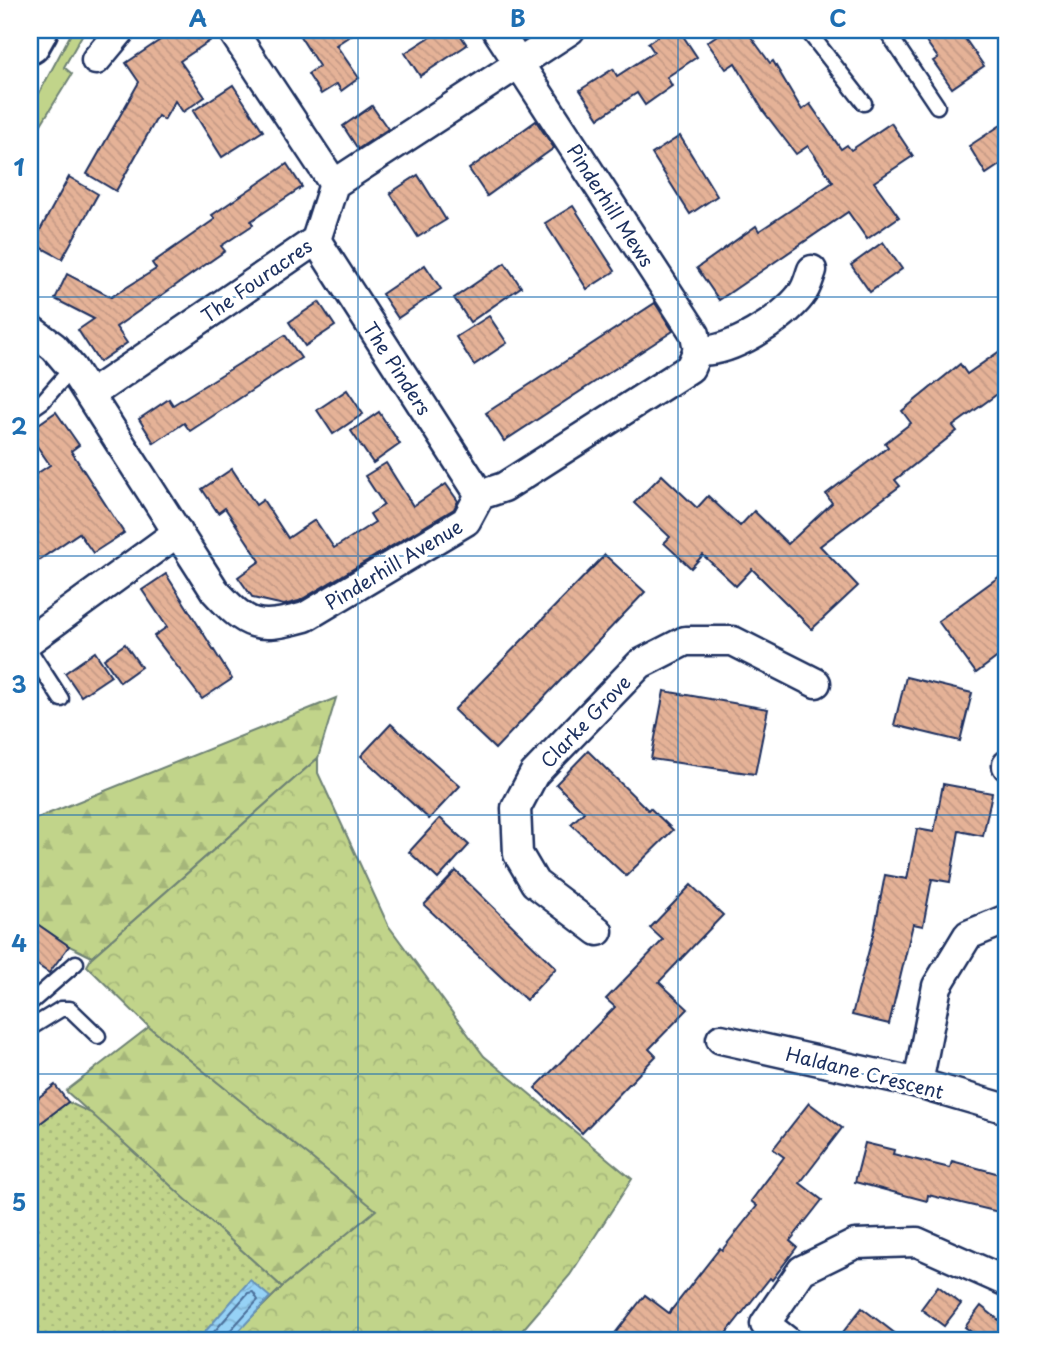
<svg xmlns="http://www.w3.org/2000/svg" width="1037" height="1371" font-family="'Playpen Sans',sans-serif">
	<style>
		.grass { fill: #c1d48a; stroke: #6e8274; stroke-width: 2 }
		.forest { fill: url(#forest-firs); stroke: #6e8274; stroke-width: 2 }
		.park { fill: url(#park-crowns); stroke: #6e8274; stroke-width: 2 }
		.garden { fill: url(#garden-dots); stroke: #6e8274; stroke-width: 2 }
		.water { fill: url(#water-waves); stroke: #6591b9; stroke-width: 2 }
		.lines { fill: none; stroke-linecap: round; stroke-linejoin: round }
		.shore { stroke: #4c709b; stroke-width: 2 }
		.building { fill: url(#building-back-hatch); stroke: #1b2f5e; stroke-width: 2 }
		.service-casing { stroke: #1b2f5e; stroke-width: 19 }
		.minor-casing { stroke: #1b2f5e; stroke-width: 33 }
		.primary-casing { stroke: #1b2f5e; stroke-width: 44 }
		.service { stroke: #fff; stroke-width: 14 }
		.minor { stroke: #fff; stroke-width: 28 }
		.primary { stroke: #fff; stroke-width: 38 }
		.grid { fill: none; stroke: #1f6fb2; stroke-width: 2; stroke-opacity: 0.55 }
		.labels { text-anchor: middle; dominant-baseline: central; stroke-width: 7; stroke-linejoin: round; paint-order: stroke }
		.street-label { font-size: 19px; fill: #1b2f5e; stroke: #fff }
		.neatline { fill: none; stroke: #1f6fb2; stroke-width: 2.5 }
		.grid-label { font-size: 23px; text-anchor: middle; font-weight: bold; fill: #1f6fb2 }
	</style>
	<defs>
		<pattern id="forest-firs" width="22" height="20" patternUnits="userSpaceOnUse" patternTransform="scale(1.75)"><rect width="22" height="20" fill="#c1d48a"/><path d="M5 1l3.5 6h-7zM16 11l3.5 6h-7z" fill="#a5b67a"/></pattern>
		<pattern id="park-crowns" width="20" height="18" patternUnits="userSpaceOnUse" patternTransform="scale(1.75)"><rect width="20" height="18" fill="#c1d48a"/><path d="M2 6a3 3 0 1 1 6 0M12 15a3 3 0 1 1 6 0" fill="none" stroke="#a5b67a"/></pattern>
		<pattern id="garden-dots" width="8" height="8" patternUnits="userSpaceOnUse" patternTransform="scale(1.75)"><rect width="8" height="8" fill="#c1d48a"/><path d="M2 2h.1M6 6h.1" fill="none" stroke="#a5b67a" stroke-width="1.8" stroke-linecap="round"/></pattern>
		<pattern id="water-waves" width="16" height="10" patternUnits="userSpaceOnUse" patternTransform="scale(1.75)"><rect width="16" height="10" fill="#96d2f6"/><path d="M0 5q4-4 8 0t8 0" fill="none" stroke="#81b5d5"/></pattern>
		<pattern id="building-back-hatch" width="6" height="6" patternUnits="userSpaceOnUse" patternTransform="scale(1.75)"><rect width="6" height="6" fill="#e5b297"/><path d="M-1 5l2 2M0 0l6 6M5-1l2 2" fill="none" stroke="#c49985"/></pattern>
	</defs>
	<rect width="100%" height="100%" fill="#fff"/>
	<filter id="ink" filterUnits="userSpaceOnUse"><feTurbulence type="fractalNoise" baseFrequency=".0143" numOctaves="2"/><feDisplacementMap in="SourceGraphic" scale="14" xChannelSelector="R" yChannelSelector="G"/><feConvolveMatrix kernelMatrix="1 2 1 2 8 2 1 2 1" color-interpolation-filters="sRGB"/></filter>
	<g filter="url(#ink)">
		<polygon class="grass" points="73,30 85,30 64,67 72,74 30,142 30,110"/>
		<g class="forest">
			<polygon points="336,698 318,758 92,957 69,946 30,919 30,821"/>
			<polygon points="149,1027 377,1210 282,1287 66,1091"/>
		</g>
		<polygon class="park" points="318,758 318,773 388,925 484,1056 632,1179 570,1275 513,1341 227,1341 282,1287 376,1210 149,1027 87,966 92,957"/>
		<polygon class="garden" points="68,1102 91,1113 282,1287 227,1341 30,1341 30,1131"/>
		<polygon class="water" points="250,1280 270,1297 230,1341 197,1341"/>
		<g class="lines">
			<polyline class="shore" points="206,1341 248,1293 253,1292 258,1300 227,1334 225,1341"/>
		</g>
		<g class="building">
			<polygon points="175,30 216,30 217,36 180,61 205,97 183,112 175,101 164,120 158,116 116,191 87,174 139,82 126,63"/>
			<polygon points="296,30 359,30 336,45 359,78 341,91 337,84 321,94 308,74 319,66"/>
			<polygon points="441,30 457,30 467,45 420,76 405,53"/>
			<polygon points="668,30 679,30 697,57 667,77 672,86 645,105 637,93 599,118 580,90 613,69 617,76 654,52 648,43"/>
			<polygon points="725,30 746,30 770,63 773,61 802,110 810,104 841,149 847,145 851,150 891,123 913,156 874,182 899,217 867,239 848,212 719,300 697,268 756,226 759,231 833,182 808,146 796,154 764,112 735,63 726,69 707,42"/>
			<polygon points="918,30 959,30 984,66 952,88 933,61 938,58"/>
			<polygon points="233,85 263,131 222,157 193,111"/>
			<polygon points="372,106 388,129 358,149 343,126"/>
			<polygon points="536,121 554,148 487,196 469,169"/>
			<polygon points="1007,121 1007,160 986,174 969,146"/>
			<polygon points="680,136 717,196 690,214 652,154"/>
			<polygon points="287,164 302,187 251,221 253,225 221,246 225,251 116,327 127,343 99,362 78,330 94,319 55,299 67,274 111,297 156,269 152,263 215,219 212,215"/>
			<polygon points="418,175 446,220 418,237 390,193"/>
			<polygon points="69,177 98,194 62,259 33,243"/>
			<polygon points="573,206 615,271 587,289 545,223"/>
			<polygon points="883,242 902,269 870,292 851,265"/>
			<polygon points="505,263 521,287 470,322 454,298"/>
			<polygon points="425,265 441,289 398,318 382,294"/>
			<polygon points="319,302 335,326 305,346 289,322"/>
			<polygon points="655,303 673,331 504,441 486,413"/>
			<polygon points="489,316 507,343 474,365 456,337"/>
			<polygon points="285,335 301,358 190,431 184,423 154,443 139,419 169,399 173,405"/>
			<polygon points="1007,346 1007,387 953,426 957,431 895,480 900,486 820,546 858,586 812,629 752,569 736,586 703,555 691,568 664,543 670,537 634,503 662,475 697,508 708,496 740,526 754,511 788,544 832,503 826,494 888,447 885,443 911,423 902,411 960,364 967,374"/>
			<polygon points="347,390 363,414 333,434 317,410"/>
			<polygon points="56,412 79,445 71,451 124,533 93,553 79,533 30,566 30,478 50,465 30,436 30,430"/>
			<polygon points="379,412 400,444 373,463 351,431"/>
			<polygon points="386,463 413,506 446,484 458,501 454,509 299,601 284,605 253,598 238,577 260,561 225,508 218,513 202,489 232,469 256,505 263,500 288,538 315,520 334,548 375,522 370,514 384,505 365,476"/>
			<polygon points="605,555 645,592 495,749 454,710"/>
			<polygon points="1007,571 1007,650 976,673 938,621"/>
			<polygon points="166,574 232,679 202,699 154,636 167,627 142,590"/>
			<polygon points="125,644 141,667 120,682 104,659"/>
			<polygon points="95,652 111,676 81,696 65,673"/>
			<polygon points="906,677 972,693 960,741 894,725"/>
			<polygon points="664,691 768,709 755,774 651,759"/>
			<polygon points="391,724 460,786 429,819 361,756"/>
			<polygon points="588,751 648,810 650,808 673,830 626,876 571,824 584,812 556,784"/>
			<polygon points="943,784 992,793 983,836 959,831 950,882 932,879 923,926 913,924 889,1024 852,1015 875,927 885,875 907,879 917,829 934,832"/>
			<polygon points="440,818 469,845 438,879 409,852"/>
			<polygon points="456,871 556,968 526,1000 424,905"/>
			<polygon points="691,885 723,915 659,982 688,1009 649,1049 656,1056 582,1133 535,1088 615,1007 606,999 663,940 650,928"/>
			<polygon points="30,919 69,946 49,973 30,960"/>
			<polygon points="55,1085 68,1102 30,1131 30,1104"/>
			<polygon points="809,1103 842,1128 800,1183 822,1200 790,1241 797,1247 772,1280 770,1278 720,1341 609,1341 645,1295 669,1313 720,1248 722,1250 757,1206 751,1201 784,1157 773,1149"/>
			<polygon points="865,1143 894,1150 893,1154 950,1168 952,1161 1007,1176 1007,1214 928,1195 927,1201 855,1182"/>
			<polygon points="938,1286 961,1304 944,1326 921,1309"/>
			<polygon points="981,1306 1005,1325 992,1341 983,1341 965,1327"/>
			<polygon points="862,1308 905,1341 836,1341"/>
		</g>
		<g class="lines">
			<defs>
				<g id="service">
					<polyline points="807,30 864,103"/>
					<polyline points="886,30 937,106"/>
					<polyline points="30,410 43,401 72,368"/>
					<polyline points="30,651 61,699"/>
					<polyline points="30,1003 76,963"/>
					<polyline points="30,1028 61,1009 70,1009 98,1036"/>
				</g>
				<g id="minor">
					<polyline points="232,30 334,184"/>
					<polyline points="497,30 695,334 698,350"/>
					<polyline points="96,60 121,30"/>
					<polyline points="316,240 480,495"/>
					<path d="M30 329 54 347 72 368 215 591C248 627 257 630 305 617L466 521 480 495 504 487 690 368 698 350"/>
					<path d="M698 350C728 355 783 319 801 295 807 288 809 278 812 270"/>
					<polyline points="90,395 316,240 334,184 570,30"/>
					<polyline points="30,640 178,532"/>
					<polyline points="1007,766 1007,765"/>
					<polyline points="598,931 535,883 518,854 516,808 534,774 640,664 685,641 733,641 816,683"/>
					<polyline points="721,1039 918,1083 1007,1109"/>
					<polyline points="918,1083 937,986 968,935 1007,919"/>
					<polyline points="787,1341 765,1324 802,1270 855,1244 917,1242 1007,1282"/>
				</g>
				<polyline id="primary" points="30,44 38,30"/>
			</defs>
			<use href="#service" class="service-casing"/>
			<use href="#minor" class="minor-casing"/>
			<use href="#primary" class="primary-casing"/>
			<use href="#service" class="service"/>
			<use href="#minor" class="minor"/>
			<use href="#primary" class="primary"/>
		</g>
	</g>
	<path class="grid" d="M358 30V1341M678 30V1341M30 297H1007M30 556H1007M30 815H1007M30 1074H1007"/>
	<g class="labels">
		<g class="street-label">
			<text transform="translate(611 205) rotate(57)">Pinderhill Mews</text>
			<text transform="translate(256 280) rotate(-35)">The Fouracres</text>
			<text transform="translate(398 368) rotate(57)">The Pinders</text>
			<text transform="translate(393 564) rotate(-31)">Pinderhill Avenue</text>
			<text transform="translate(585 721) rotate(-46)">Clarke Grove</text>
			<text transform="translate(865 1072) rotate(14)">Haldane Crescent</text>
		</g>
	</g>
	<rect width="1037" height="1371" fill="none" stroke="#fff" stroke-width="77"/>
	<rect x="38" y="38" width="960" height="1294" class="neatline"/>
	<g class="grid-label">
		<text x="198" y="27">A</text>
		<text x="518" y="27">B</text>
		<text x="838" y="27">C</text>
		<text x="19" y="176">1</text>
		<text x="19" y="435">2</text>
		<text x="19" y="693">3</text>
		<text x="19" y="952">4</text>
		<text x="19" y="1211">5</text>
	</g>
</svg>
